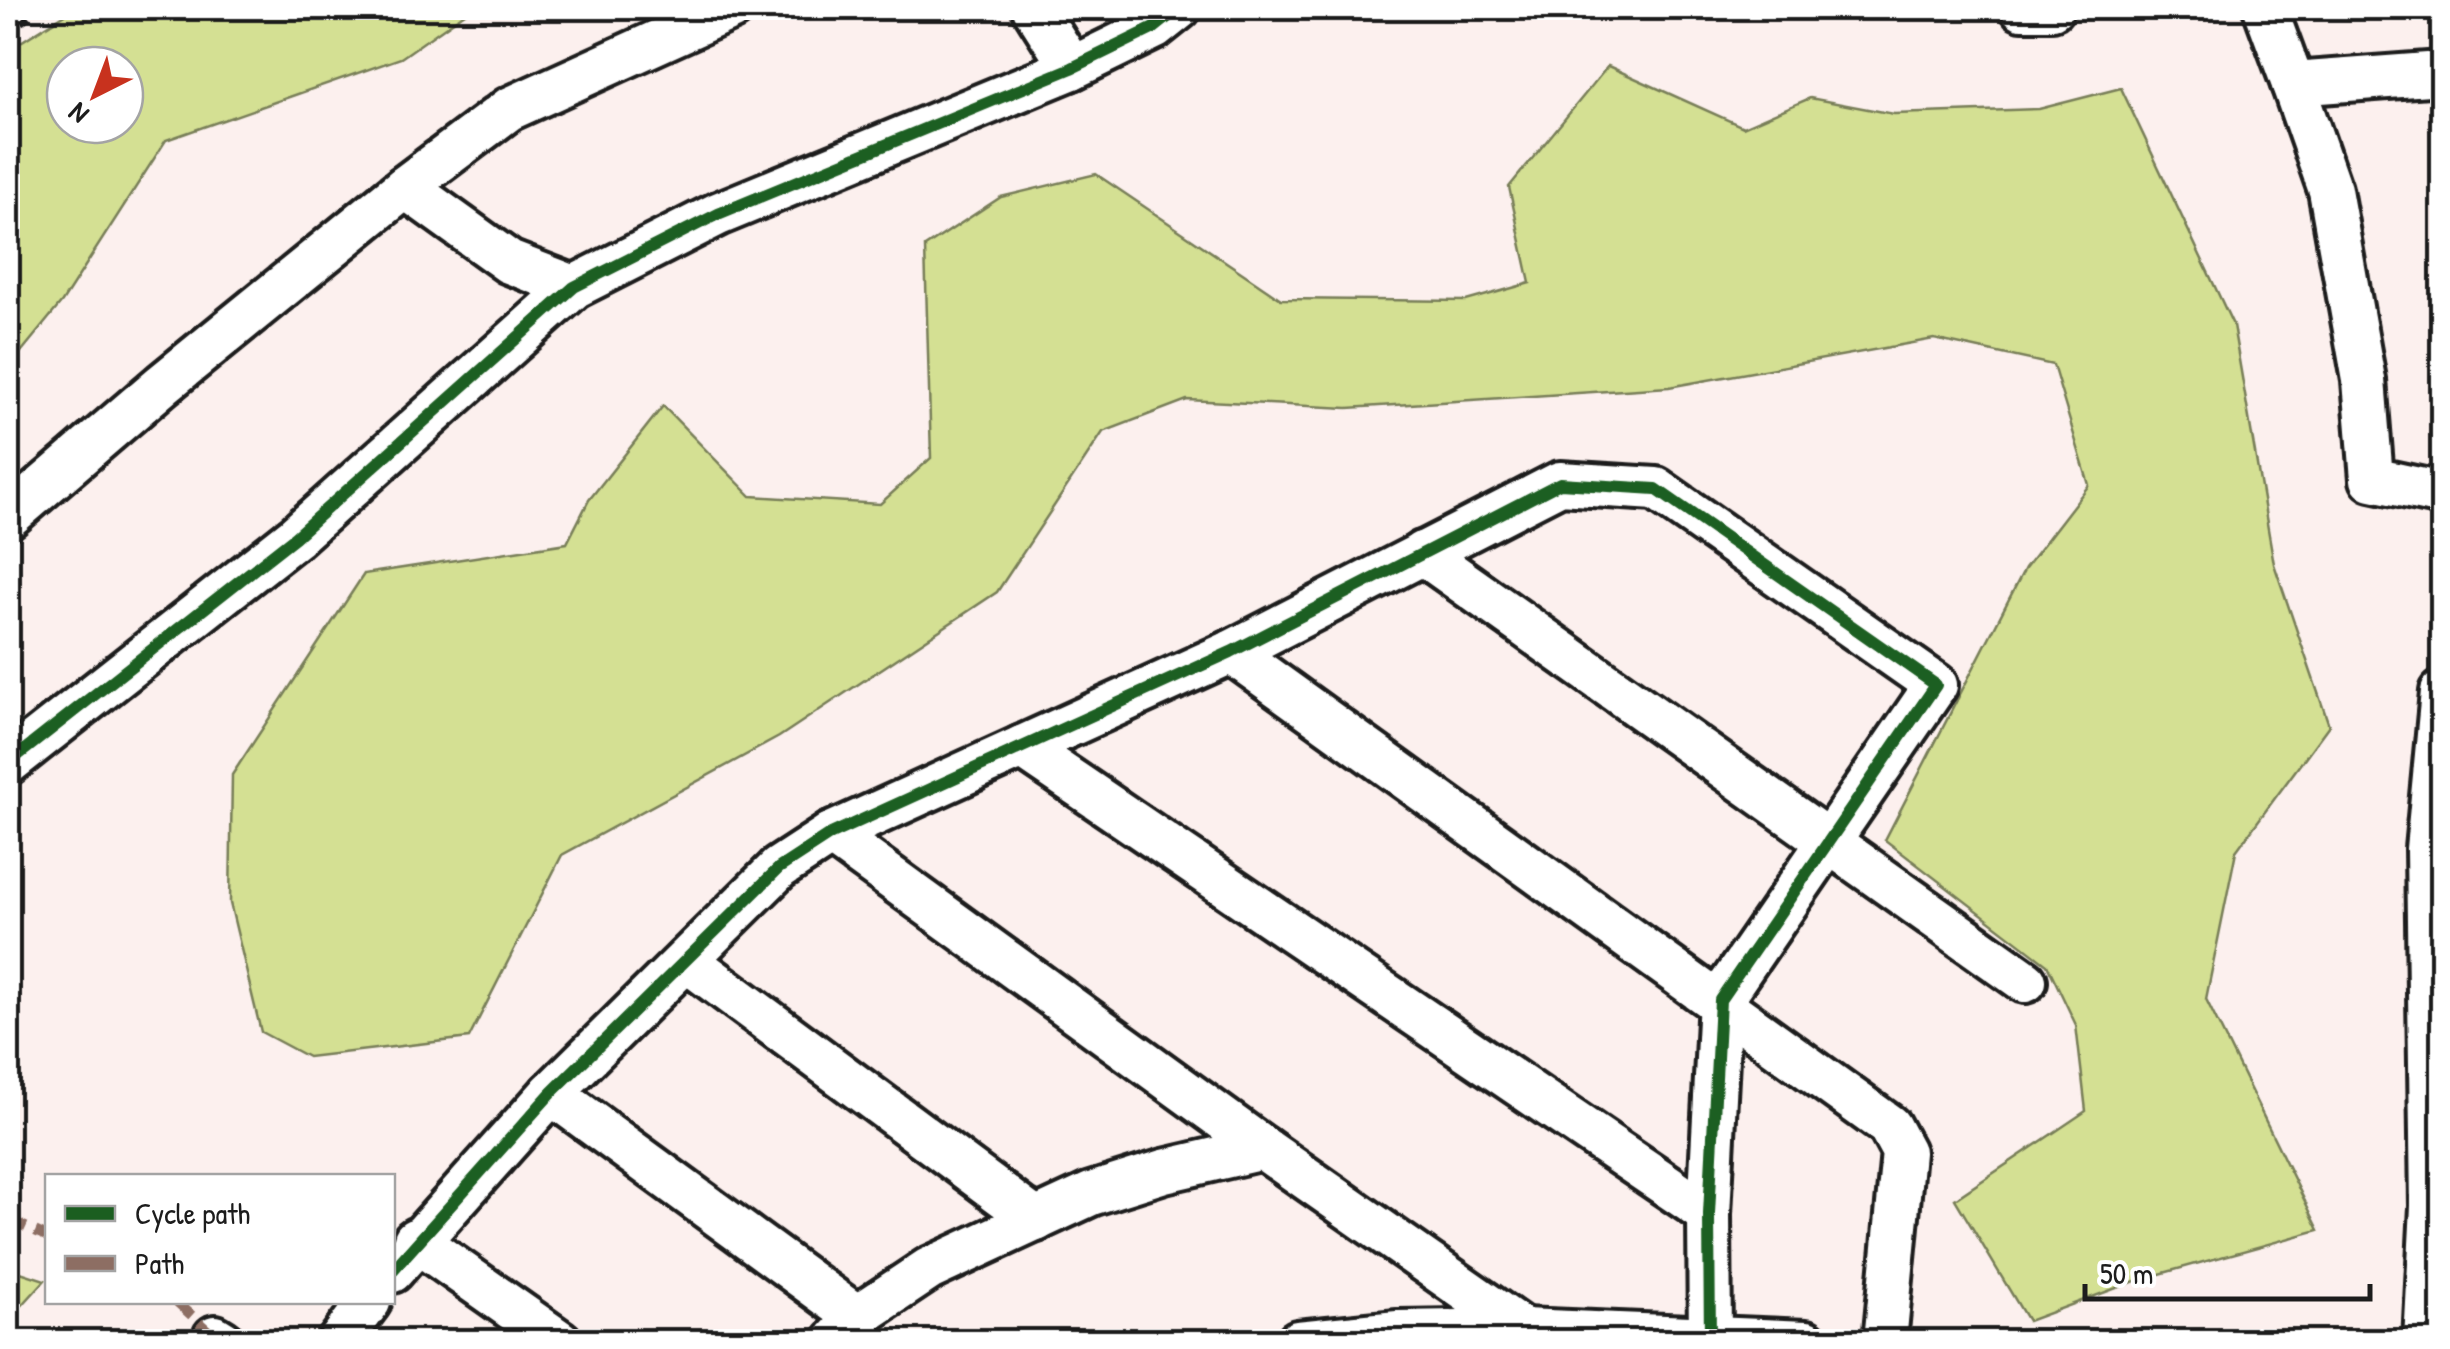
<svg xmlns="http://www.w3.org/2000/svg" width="2450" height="1349" font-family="'Patrick Hand',sans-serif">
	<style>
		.green { fill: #d4e093; stroke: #787e58; stroke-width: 2.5; fill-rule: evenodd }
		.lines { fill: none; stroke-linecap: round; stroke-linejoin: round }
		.minor-casing { stroke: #1c1c1c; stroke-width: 50 }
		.path { stroke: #1c1c1c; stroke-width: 6; stroke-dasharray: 10 8; stroke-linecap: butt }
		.minor { stroke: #fff; stroke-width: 42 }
		.quiet { stroke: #8d6e63; stroke-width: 10; stroke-dasharray: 20 10; stroke-linecap: butt }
		.cycleway-casing { stroke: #fff; stroke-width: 19 }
		.cycleway { stroke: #1b5e20; stroke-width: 12 }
	</style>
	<rect width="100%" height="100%" fill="#fcf0ee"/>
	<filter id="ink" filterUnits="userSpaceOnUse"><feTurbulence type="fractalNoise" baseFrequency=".01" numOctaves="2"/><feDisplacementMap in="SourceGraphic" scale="20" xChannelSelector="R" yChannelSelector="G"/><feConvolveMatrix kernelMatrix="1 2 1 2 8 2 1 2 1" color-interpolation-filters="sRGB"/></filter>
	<g filter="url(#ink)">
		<g class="green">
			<path d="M75 8H472L401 58 166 140 62 302 8 368V50ZM65 65H125V125H65Z"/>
			<polygon points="1608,66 1743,127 1810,98 1894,114 2039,109 2121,88 2233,325 2274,564 2329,725 2236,851 2206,999 2319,1230 2138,1280 2028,1321 1955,1199 2086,1111 2076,1025 2047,964 1885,840 2025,568 2089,485 2053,365 1934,339 1669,387 1348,408 1187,400 1103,432 997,592 779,737 562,855 469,1038 308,1057 261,1032 230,903 232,775 364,574 567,543 589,500 663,406 751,496 880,504 931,458 925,247 1001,197 1096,174 1281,299 1466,301 1530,283 1509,187"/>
			<polygon points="8,1268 45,1280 8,1321"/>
		</g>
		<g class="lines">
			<defs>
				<g id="minor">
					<polyline points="1034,8 1072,68"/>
					<polyline points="2022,8 2052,8"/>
					<polyline points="2265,8 2293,84 2442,73"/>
					<polyline points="2293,84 2330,190 2364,380 2372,479 2442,494"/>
					<polyline points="405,187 509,262 574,287"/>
					<polyline points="8,517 163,384 405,187 509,109 732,8"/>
					<polyline points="1422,553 2025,981"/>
					<polyline points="1231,652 1889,1126 1903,1152 1885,1342"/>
					<polyline points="1022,747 1709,1214"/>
					<polyline points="8,763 295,537 574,287 718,214 1072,68 1154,28 1179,8"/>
					<polyline points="831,834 1263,1148 1523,1330"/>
					<polyline points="686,960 1036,1220"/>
					<polyline points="551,1093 857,1317"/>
					<polyline points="415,1240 560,1342"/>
					<polyline points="392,1271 551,1093 779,868 831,834 1231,652 1560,483 1656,489 1936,685 1720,1000 1709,1214 1710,1342"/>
					<polyline points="215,1337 223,1342"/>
					<polyline points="339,1342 369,1302"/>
					<polyline points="834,1342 857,1317 929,1269 1091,1194 1164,1171 1263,1148"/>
					<polyline points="1298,1342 1398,1332 1523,1330 1806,1342"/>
					<polyline points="2425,1342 2432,1206 2427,849 2442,692"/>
				</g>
			</defs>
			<use href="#minor" class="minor-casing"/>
			<polyline class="path" points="8,35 38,8"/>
			<use href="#minor" class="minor"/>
			<g class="quiet">
				<polyline points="8,1219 48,1237"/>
				<polyline points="177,1302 215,1337"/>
			</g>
			<defs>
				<g id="cycleway">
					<polyline points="8,763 295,537 574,287 718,214 1072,68 1154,28 1179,8"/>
					<polyline points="392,1271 551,1093 779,868 831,834 1231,652 1560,483 1656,489 1936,685 1720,1000 1709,1214 1710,1342"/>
				</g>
			</defs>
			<use href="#cycleway" class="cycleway-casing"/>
			<use href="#cycleway" class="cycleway"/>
		</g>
	</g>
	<rect width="2450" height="1349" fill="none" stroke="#fff" stroke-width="40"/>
	<rect x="20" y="20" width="2410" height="1309" fill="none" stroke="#1c1c1c" stroke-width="4" filter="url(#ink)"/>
	<rect x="45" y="1174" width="350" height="130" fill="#ffffff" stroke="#a4a4a4" stroke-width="2.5"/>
	<rect x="65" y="1206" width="50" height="15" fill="#1b5e20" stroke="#a4a4a4" stroke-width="2.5"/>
	<text x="135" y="1224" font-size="30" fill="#1c1c1c">Cycle path</text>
	<rect x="65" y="1256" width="50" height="15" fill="#8d6e63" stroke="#a4a4a4" stroke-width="2.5"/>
	<text x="135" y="1274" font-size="30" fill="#1c1c1c">Path</text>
	<g transform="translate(95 95) rotate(222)"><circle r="48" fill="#ffffff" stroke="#a4a4a4" stroke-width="2.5"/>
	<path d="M0-8L18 38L0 25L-18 38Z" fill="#c8321e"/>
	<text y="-15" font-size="28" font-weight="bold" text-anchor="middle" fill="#1c1c1c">N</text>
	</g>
	<path d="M2085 1284v15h285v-15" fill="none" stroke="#1c1c1c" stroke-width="5"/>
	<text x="2100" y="1284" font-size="30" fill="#1c1c1c" stroke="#ffffff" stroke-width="8" paint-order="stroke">50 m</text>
</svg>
